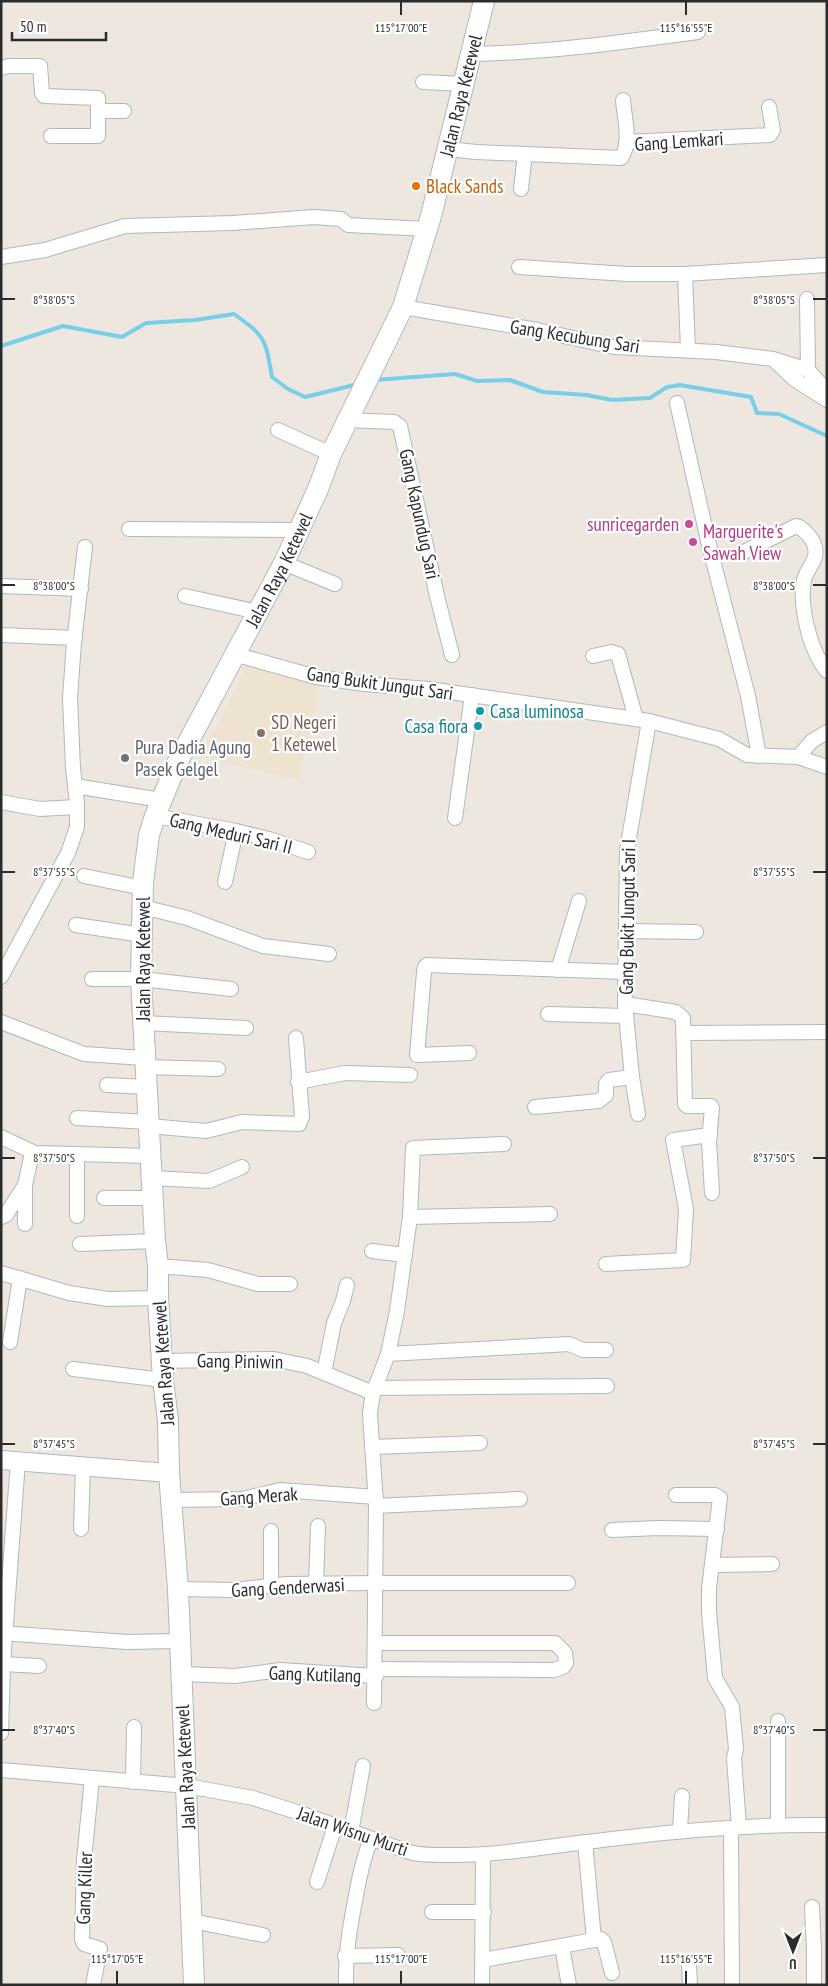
<svg xmlns="http://www.w3.org/2000/svg" width="828" height="1986" font-family="'PT Sans Narrow',sans-serif">
	<style>
		.education { fill: #ede3d0 }
		.lines { fill: none; stroke-linecap: round; stroke-linejoin: round }
		.stream { stroke: #79cee8; stroke-width: 4 }
		.minor-casing { stroke: #b3b6bf; stroke-width: 16 }
		.tertiary-casing { stroke: #b3b6bf; stroke-width: 20 }
		.secondary-casing { stroke: #b3b6bf; stroke-width: 22 }
		.minor { stroke: #fff; stroke-width: 14 }
		.tertiary { stroke: #fff; stroke-width: 18 }
		.secondary { stroke: #fff; stroke-width: 20 }
		.ticks { fill: none; stroke: #2c2c2c; stroke-width: 2 }
		.food-dot { fill: #e8710a; stroke: #fff; stroke-width: 2 }
		.hotel-dot { fill: #d1479c; stroke: #fff; stroke-width: 2 }
		.culture-dot { fill: #0f9aa8; stroke: #fff; stroke-width: 2 }
		.education-dot { fill: #8d6e63; stroke: #fff; stroke-width: 2 }
		.worship-dot { fill: #6b7280; stroke: #fff; stroke-width: 2 }
		.labels { text-anchor: middle; dominant-baseline: central; stroke-width: 4.5; stroke-linejoin: round; paint-order: stroke }
		.street-label { font-size: 19px; fill: #2c2c2c; stroke: #fff }
		.food-label { font-size: 19px; fill: #c56008; stroke: #fff; text-anchor: start }
		.hotel-label { font-size: 19px; fill: #b23c85; stroke: #fff; text-anchor: end }
		.culture-label { font-size: 19px; fill: #0d838f; stroke: #fff; text-anchor: start }
		.education-label { font-size: 19px; fill: #785e54; stroke: #fff; text-anchor: start }
		.worship-label { font-size: 19px; fill: #5b616d; stroke: #fff; text-anchor: start }
		.ticks-label { font-size: 12px; text-anchor: middle; fill: #2c2c2c; stroke: #fff; stroke-width: 4.5; stroke-linejoin: round; paint-order: stroke }
	</style>
	<rect width="100%" height="100%" fill="#ede7df"/>
	<polygon class="education" points="248,663 322,679 298,780 201,757"/>
	<g class="lines">
		<g class="stream">
			<path d="M1 346 63 326 122 337 146 323 195 320 234 314C266 337 265 338 272 377L288 389 305 397 358 384"/>
			<polyline points="374,380 455,374 477,381 510,380 543,392 586,395 612,400 650,398 667,387 680,385 751,397 757,413 779,414 827,436"/>
		</g>
		<defs>
			<g id="minor">
				<path d="M470 54C547 53 622 42 698 32"/>
				<polyline points="1,68 9,66 40,66 42,93 44,96 98,98 98,136 51,136"/>
				<polyline points="423,82 463,84"/>
				<polyline points="99,111 124,111"/>
				<polyline points="626,142 770,135 773,130 769,107"/>
				<path d="M448 149 476 152 621 158C632 143 624 117 623 100"/>
				<polyline points="521,189 525,154"/>
				<polyline points="1,257 45,250 125,226 233,223 314,217 341,219 348,225 426,229"/>
				<polyline points="519,267 627,274 685,274 827,265"/>
				<polyline points="685,274 688,350"/>
				<polyline points="807,299 808,370"/>
				<polyline points="403,307 537,330 614,347 716,352 773,359 808,370 827,391"/>
				<polyline points="774,360 794,379 827,400"/>
				<polyline points="677,403 709,545 748,696 759,756"/>
				<polyline points="347,420 394,422 400,426 437,596 452,655"/>
				<polyline points="278,430 331,454"/>
				<polyline points="129,529 299,530"/>
				<path d="M744 552 796 526C802 527 812 538 814 544 820 560 807 567 804 580 799 606 810 651 827 671"/>
				<polyline points="284,563 335,584"/>
				<polyline points="1,586 81,589"/>
				<polyline points="185,596 258,612"/>
				<polyline points="1,635 75,638"/>
				<polyline points="234,654 316,677 364,684 429,689 649,721 719,739 747,755 798,757 827,767"/>
				<polyline points="593,656 611,652 618,654 636,719"/>
				<polyline points="798,757 812,741 827,732"/>
				<polyline points="75,786 161,800"/>
				<polyline points="1,802 40,809 76,807"/>
				<polyline points="155,816 236,831 269,839 308,852"/>
				<polyline points="455,818 472,695"/>
				<polyline points="84,876 143,888"/>
				<polyline points="225,882 236,831"/>
				<polyline points="143,907 187,918 263,946 329,954"/>
				<polyline points="76,925 142,935"/>
				<polyline points="626,931 696,932"/>
				<polyline points="558,970 579,901"/>
				<polyline points="1,977 68,853 77,827 77,803 73,768 70,698 74,642 85,547"/>
				<polyline points="92,979 141,979 231,989"/>
				<polyline points="625,1004 676,1012 683,1018 685,1104 687,1106 711,1106 712,1108 709,1141 712,1193"/>
				<polyline points="548,1014 626,1016"/>
				<polyline points="1,1022 84,1054 144,1058"/>
				<polyline points="143,1023 246,1028"/>
				<polyline points="683,1033 827,1032"/>
				<polyline points="469,1053 417,1055 424,972 425,967 427,965 625,972"/>
				<polyline points="144,1067 218,1069"/>
				<polyline points="298,1082 345,1073 410,1075"/>
				<polyline points="107,1085 147,1087"/>
				<polyline points="535,1107 599,1101 606,1095 606,1084 609,1080 632,1077"/>
				<polyline points="638,1114 632,1077 625,1004 627,850 649,721"/>
				<polyline points="77,1118 148,1122"/>
				<polyline points="149,1126 206,1131 242,1122 299,1124 302,1117 296,1038"/>
				<polyline points="1,1137 35,1153 150,1156"/>
				<polyline points="77,1155 77,1216"/>
				<polyline points="152,1178 209,1181 242,1167"/>
				<polyline points="104,1198 153,1198"/>
				<polyline points="1,1217 6,1215 25,1185"/>
				<polyline points="410,1217 550,1214"/>
				<polyline points="25,1224 25,1185 32,1153"/>
				<polyline points="80,1244 155,1241"/>
				<polyline points="372,1251 405,1255"/>
				<polyline points="606,1264 683,1260 686,1209 673,1140 710,1135"/>
				<polyline points="158,1266 208,1270 258,1284 290,1284"/>
				<polyline points="1,1273 69,1293 108,1299 158,1298"/>
				<polyline points="10,1342 20,1278"/>
				<polyline points="388,1354 569,1344 583,1350 606,1350"/>
				<polyline points="162,1361 274,1359 307,1366 373,1393"/>
				<polyline points="73,1369 163,1380"/>
				<polyline points="324,1373 334,1323 343,1301 347,1285"/>
				<polyline points="375,1388 607,1386"/>
				<polyline points="372,1447 480,1443"/>
				<polyline points="676,1495 715,1495 720,1498 709,1588 709,1612 715,1678 732,1707 736,1749 734,1758 739,1827"/>
				<polyline points="172,1500 242,1499 280,1490 376,1497"/>
				<polyline points="376,1506 520,1499"/>
				<polyline points="81,1529 83,1467"/>
				<polyline points="612,1530 658,1528 717,1529"/>
				<polyline points="271,1531 271,1586"/>
				<polyline points="712,1565 772,1564"/>
				<polyline points="316,1584 318,1526"/>
				<polyline points="178,1589 234,1590 286,1584 376,1583 568,1583"/>
				<polyline points="1,1633 127,1642 179,1641"/>
				<polyline points="375,1643 555,1643 565,1653 566,1663 563,1667 554,1670 376,1669"/>
				<polyline points="3,1664 39,1666"/>
				<polyline points="181,1674 235,1676 280,1670 376,1676"/>
				<polyline points="374,1703 376,1504 370,1413 373,1393 388,1354 397,1311 410,1217 413,1148 504,1144"/>
				<polyline points="778,1721 778,1824"/>
				<polyline points="1,1733 3,1664 18,1461"/>
				<path d="M1 1770 187 1786 253 1798 303 1814 409 1852C424 1856 439 1855 454 1855 500 1855 543 1847 587 1842 667 1832 746 1824 827 1825"/>
				<polyline points="92,1778 84,1860 82,1939 84,1944 100,1949 93,1985"/>
				<polyline points="133,1782 134,1727"/>
				<polyline points="731,1828 732,1985"/>
				<polyline points="680,1830 682,1796"/>
				<polyline points="351,1832 363,1766"/>
				<polyline points="317,1882 335,1826"/>
				<polyline points="812,1907 814,1949 814,1985"/>
				<polyline points="432,1912 484,1912"/>
				<polyline points="192,1921 263,1935"/>
				<polyline points="594,1940 601,1939 604,1942 612,1973"/>
				<polyline points="562,1947 569,1985"/>
				<polyline points="345,1956 398,1955"/>
				<polyline points="483,1960 594,1940 585,1842"/>
				<polyline points="689,1964 690,1985"/>
				<path d="M346 1985C345 1949 352 1916 359 1880 362 1866 365 1853 371 1839"/>
				<polyline points="482,1985 483,1855"/>
			</g>
			<polyline id="tertiary" points="1,1460 169,1473"/>
			<g id="secondary">
				<path id="s1" d="M194 1985 178 1589 169 1473 168 1420 163 1380 158 1298V1266L155 1241 141 979 143 883 149 835 155 816 178 761 284 563 318 489 331 454 403 307 431 216 484 1"/>
			</g>
		</defs>
		<use href="#minor" class="minor-casing"/>
		<use href="#tertiary" class="tertiary-casing"/>
		<use href="#secondary" class="secondary-casing"/>
		<use href="#minor" class="minor"/>
		<use href="#tertiary" class="tertiary"/>
		<use href="#secondary" class="secondary"/>
	</g>
	<path class="ticks" d="M401 2V15M686 2V15M2 299H15M813 299H826M2 585H15M813 585H826M2 872H15M813 872H826M2 1158H15M813 1158H826M2 1444H15M813 1444H826M2 1730H15M813 1730H826M117 1971V1984M401 1971V1984M686 1971V1984"/>
	<circle class="food-dot" cx="416" cy="186" r="5"/>
	<g class="hotel-dot">
		<circle cx="689" cy="524" r="5"/>
		<circle cx="693" cy="542" r="5"/>
	</g>
	<g class="culture-dot">
		<circle cx="480" cy="711" r="5"/>
		<circle cx="478" cy="726" r="5"/>
	</g>
	<circle class="education-dot" cx="261" cy="733" r="5"/>
	<circle class="worship-dot" cx="125" cy="758" r="5"/>
	<g class="labels">
		<g class="street-label">
			<text stroke="none"><textPath href="#s1" startOffset="1958">Jalan Raya Ketewel</textPath></text>
			<text transform="translate(679 141) rotate(-4)">Gang Lemkari</text>
			<text transform="translate(575 336) rotate(9)">Gang Kecubung Sari</text>
			<text transform="translate(420 514) rotate(78)">Gang Kapundug Sari</text>
			<text stroke="none"><textPath href="#s1" startOffset="1448">Jalan Raya Ketewel</textPath></text>
			<text transform="translate(380 683) rotate(8)">Gang Bukit Jungut Sari</text>
			<text transform="translate(231 833) rotate(13)">Gang Meduri Sari II</text>
			<text transform="translate(627 917) rotate(-89)">Gang Bukit Jungut Sari I</text>
			<text transform="translate(143 959) rotate(-90)">Jalan Raya Ketewel</text>
			<text transform="translate(240 1361) rotate(1)">Gang Piniwin</text>
			<text transform="translate(163 1363) rotate(-94)">Jalan Raya Ketewel</text>
			<text transform="translate(259 1496) rotate(-4)">Gang Merak</text>
			<text transform="translate(288 1587) rotate(-3)">Gang Genderwasi</text>
			<text transform="translate(315 1674) rotate(2)">Gang Kutilang</text>
			<text transform="translate(185 1767) rotate(-93)">Jalan Raya Ketewel</text>
			<text transform="translate(353 1831) rotate(19)">Jalan Wisnu Murti</text>
			<text transform="translate(84 1888) rotate(-88)">Gang Killer</text>
		</g>
		<g class="food-label">
			<text x="426" y="186">Black Sands</text>
		</g>
		<g class="hotel-label">
			<text x="679" y="524">sunricegarden</text>
			<text x="703" y="531" text-anchor="start">Marguerite's<tspan x="703" dy="22">Sawah View</tspan></text>
		</g>
		<g class="culture-label">
			<text x="490" y="711">Casa luminosa</text>
			<text x="468" y="726" text-anchor="end">Casa fiora</text>
		</g>
		<g class="education-label">
			<text x="271" y="722">SD Negeri<tspan x="271" dy="22">1 Ketewel</tspan></text>
		</g>
		<g class="worship-label">
			<text x="135" y="747">Pura Dadia Agung<tspan x="135" dy="22">Pasek Gelgel</tspan></text>
		</g>
	</g>
	<g class="ticks-label">
		<text x="401" y="32">115°17'00"E</text>
		<text x="686" y="32">115°16'55"E</text>
		<text x="774" y="304">8°38'05"S</text>
		<text x="54" y="304">8°38'05"S</text>
		<text x="774" y="590">8°38'00"S</text>
		<text x="54" y="590">8°38'00"S</text>
		<text x="774" y="876">8°37'55"S</text>
		<text x="54" y="876">8°37'55"S</text>
		<text x="774" y="1162">8°37'50"S</text>
		<text x="54" y="1162">8°37'50"S</text>
		<text x="774" y="1448">8°37'45"S</text>
		<text x="54" y="1448">8°37'45"S</text>
		<text x="54" y="1734">8°37'40"S</text>
		<text x="774" y="1734">8°37'40"S</text>
		<text x="117" y="1963">115°17'05"E</text>
		<text x="401" y="1963">115°17'00"E</text>
		<text x="686" y="1963">115°16'55"E</text>
	</g>
	<rect width="828" height="1986" fill="none" stroke="#2c2c2c" stroke-width="5"/>
	<g transform="translate(793 1951) rotate(180)" stroke="#ffffff" stroke-width="4" paint-order="stroke">
	<path d="M0-4L9 19L0 12L-9 19Z" fill="#2c2c2c"/>
	<text y="-8" font-size="14" font-weight="bold" text-anchor="middle" fill="#2c2c2c">U</text>
	</g>
	<path d="M12 32v8h94v-8" fill="none" stroke="#2c2c2c" stroke-width="2.5"/>
	<text x="20" y="32" font-size="15" fill="#2c2c2c" stroke="#ffffff" stroke-width="4" paint-order="stroke">50 m</text>
</svg>
